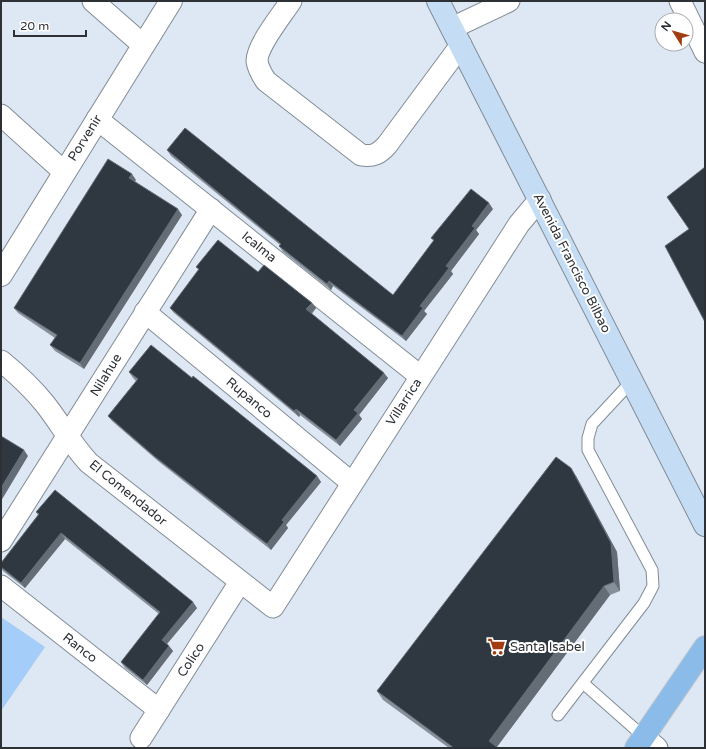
<svg xmlns="http://www.w3.org/2000/svg" width="706" height="749" font-family="'Varela Round',sans-serif">
	<style>
		.green { fill: #a4cdf9 }
		.lines { fill: none; stroke-linecap: round; stroke-linejoin: round }
		.service-casing { stroke: #828c96; stroke-width: 13 }
		.minor-casing { stroke: #828c96; stroke-width: 23 }
		.tertiary-casing { stroke: #828c96; stroke-width: 24 }
		.secondary-casing { stroke: #828c96; stroke-width: 24 }
		.primary-casing { stroke: #c8c9cb; stroke-width: 24 }
		.service { stroke: #fff; stroke-width: 11 }
		.minor { stroke: #fff; stroke-width: 21 }
		.tertiary { stroke: #fff; stroke-width: 22 }
		.secondary { stroke: #c4ddf4; stroke-width: 22 }
		.primary { stroke: #8abbe9; stroke-width: 22 }
		.wall { fill: #86909a }
		.shaded-wall { fill: #646c76 }
		.building { fill: #2f3740; stroke: #646c76 }
		.labels { text-anchor: middle; dominant-baseline: central; stroke-width: 4; stroke-linejoin: round; paint-order: stroke }
		.street-label { font-size: 13px; fill: #2d3136; stroke: #fff }
		.poi-label { font-size: 13px; fill: #2d3136; stroke: #fff; text-anchor: start }
	</style>
	<rect width="100%" height="100%" fill="#dee8f4"/>
	<polygon class="green" points="1,617 45,647 1,711"/>
	<g class="lines">
		<defs>
			<g id="service">
				<polyline points="583,683 644,737"/>
				<polyline points="558,715 644,603 653,586 652,570 588,450 588,438 592,424 632,381"/>
			</g>
			<g id="minor">
				<polyline points="93,1 143,45"/>
				<path d="M291 1C282 15 257 45 257 61 258 69 262 75 266 81L361 155C373 157 379 154 387 145L461 45"/>
				<polyline points="680,1 705,52"/>
				<polyline points="452,28 509,1"/>
				<polyline points="1,115 64,172"/>
				<polyline points="97,119 420,376"/>
				<polyline points="145,312 352,483"/>
				<path d="M1 361C17 374 32 388 45 404 60 423 72 445 89 463L273 607 519 224 540 199"/>
				<polyline points="1,541 211,209"/>
				<polyline points="1,586 159,710"/>
				<polyline points="644,737 657,748"/>
				<polyline points="141,738 240,582"/>
			</g>
			<polyline id="tertiary" points="1,275 171,1"/>
			<polyline id="secondary" points="438,1 705,525"/>
			<polyline id="primary" points="636,748 705,647"/>
		</defs>
		<use href="#service" class="service-casing"/>
		<use href="#minor" class="minor-casing"/>
		<use href="#tertiary" class="tertiary-casing"/>
		<use href="#secondary" class="secondary-casing"/>
		<use href="#primary" class="primary-casing"/>
		<use href="#service" class="service"/>
		<use href="#minor" class="minor"/>
		<use href="#tertiary" class="tertiary"/>
		<use href="#secondary" class="secondary"/>
		<use href="#primary" class="primary"/>
	</g>
	<g class="wall">
		<polygon points="167,150 393,295 434,241 431,238 493,209 476,230 479,234 451,271 453,274 424,311 427,314 406,341 333,286 331,290 283,252 279,246 280,245 171,156"/>
		<polygon points="136,180 135,182 182,215 84,369 55,351 50,345 55,338 18,313 14,308"/>
		<polygon points="196,267 258,272 312,303 316,308 312,314 388,378 359,415 362,419 340,446 300,415 299,417 174,313 170,308 199,270"/>
		<polygon points="129,372 317,476 321,482 286,525 288,528 271,550 158,461 112,421 108,416 136,381 133,378"/>
		<polygon points="576,476 617,552 620,591 610,595 497,747 498,748 449,748 383,700 377,691"/>
		<polygon points="36,512 197,608 167,644 173,651 147,685 125,668 121,662 159,614 65,539 25,588 3,571 1,568 1,563 38,515"/>
	</g>
	<g class="shaded-wall">
		<polygon points="132,174 136,180 133,184 129,178"/>
		<polygon points="489,203 493,209 476,230 479,234 451,271 453,274 424,311 427,314 406,341 402,336 420,306 472,226"/>
		<polygon points="178,209 182,215 84,369 80,363"/>
		<polygon points="329,281 333,286 331,290 327,284"/>
		<polygon points="312,303 316,308 310,315 306,309"/>
		<polygon points="384,373 388,378 359,415 362,419 340,446 336,440 354,410"/>
		<polygon points="296,409 300,415 299,417 294,411"/>
		<polygon points="24,450 28,456 1,501 1,488"/>
		<polygon points="571,468 576,476 617,552 620,591 614,582"/>
		<polygon points="317,476 321,482 286,525 288,528 271,550 267,544 282,520"/>
		<polygon points="61,533 65,539 25,588 21,583"/>
		<polygon points="604,586 610,595 496,748 489,741"/>
		<polygon points="193,602 197,608 166,645 162,640"/>
		<polygon points="169,646 173,651 147,685 143,680"/>
	</g>
	<g class="building">
		<polygon points="185,128 393,295 434,240 431,238 471,189 489,203 472,226 475,228 446,266 449,268 420,306 423,308 402,336 329,281 327,284 279,246 281,244 167,150"/>
		<polygon points="108,159 132,174 129,178 178,209 80,363 50,345 57,335 14,308"/>
		<polygon points="705,167 705,322 665,246 689,229 667,197"/>
		<polygon points="218,240 258,272 264,265 312,303 306,309 384,373 354,410 358,413 336,440 296,409 294,411 170,308 199,269 196,267"/>
		<polygon points="151,345 192,378 193,376 317,476 282,520 284,522 267,544 154,456 108,416 138,379 129,372"/>
		<polygon points="1,436 24,450 1,488"/>
		<polygon points="556,457 571,468 611,543 614,582 604,586 489,741 498,748 454,748 377,691"/>
		<polygon points="55,490 193,602 162,640 169,646 143,680 121,662 160,612 61,533 21,583 1,567 1,563 39,514 36,512"/>
	</g>
	<defs>
		<symbol id="supermarket-bare" viewBox="-9 -9 18 18"><path d="M-6-5.5h2.5l.6 2H6L4.5 2H-2.5L-4.4-4H-6ZM-1.5 3.2a1.3 1.3 0 1 0 .1 0ZM3 3.2a1.3 1.3 0 1 0 .1 0Z" fill="#a23d11" stroke="#fff" stroke-width="2.5" paint-order="stroke"/></symbol>
	</defs>
	<g fill-rule="evenodd">
		<use href="#supermarket-bare" x="484" y="634" width="25" height="25"/>
	</g>
	<g class="labels">
		<g class="street-label">
			<text transform="translate(85 138) rotate(-58)">Porvenir</text>
			<text transform="translate(259 247) rotate(39)">Icalma</text>
			<text transform="translate(572 263) rotate(63)">Avenida Francisco Bilbao</text>
			<text transform="translate(106 375) rotate(-58)">Nilahue</text>
			<text transform="translate(249 398) rotate(40)">Rupanco</text>
			<text transform="translate(404 402) rotate(-57)">Villarrica</text>
			<text transform="translate(128 493) rotate(39)">El Comendador</text>
			<text transform="translate(80 648) rotate(38)">Ranco</text>
			<text transform="translate(191 660) rotate(-57)">Colico</text>
		</g>
		<g class="poi-label">
			<text x="510" y="647">Santa Isabel</text>
		</g>
	</g>
	<rect width="706" height="749" fill="none" stroke="#2d3136" stroke-width="4"/>
	<g transform="translate(674 32) rotate(307)"><circle r="19" fill="#ffffff" stroke="#abadaf"/>
	<path d="M0-3L7 15L0 10L-7 15Z" fill="#a23d11"/>
	<text y="-6" font-size="11" font-weight="bold" text-anchor="middle" fill="#2d3136">N</text>
	</g>
	<path d="M14 30v6h72v-6" fill="none" stroke="#2d3136" stroke-width="2"/>
	<text x="20" y="30" font-size="12" fill="#2d3136" stroke="#ffffff" stroke-width="3" paint-order="stroke">20 m</text>
</svg>
